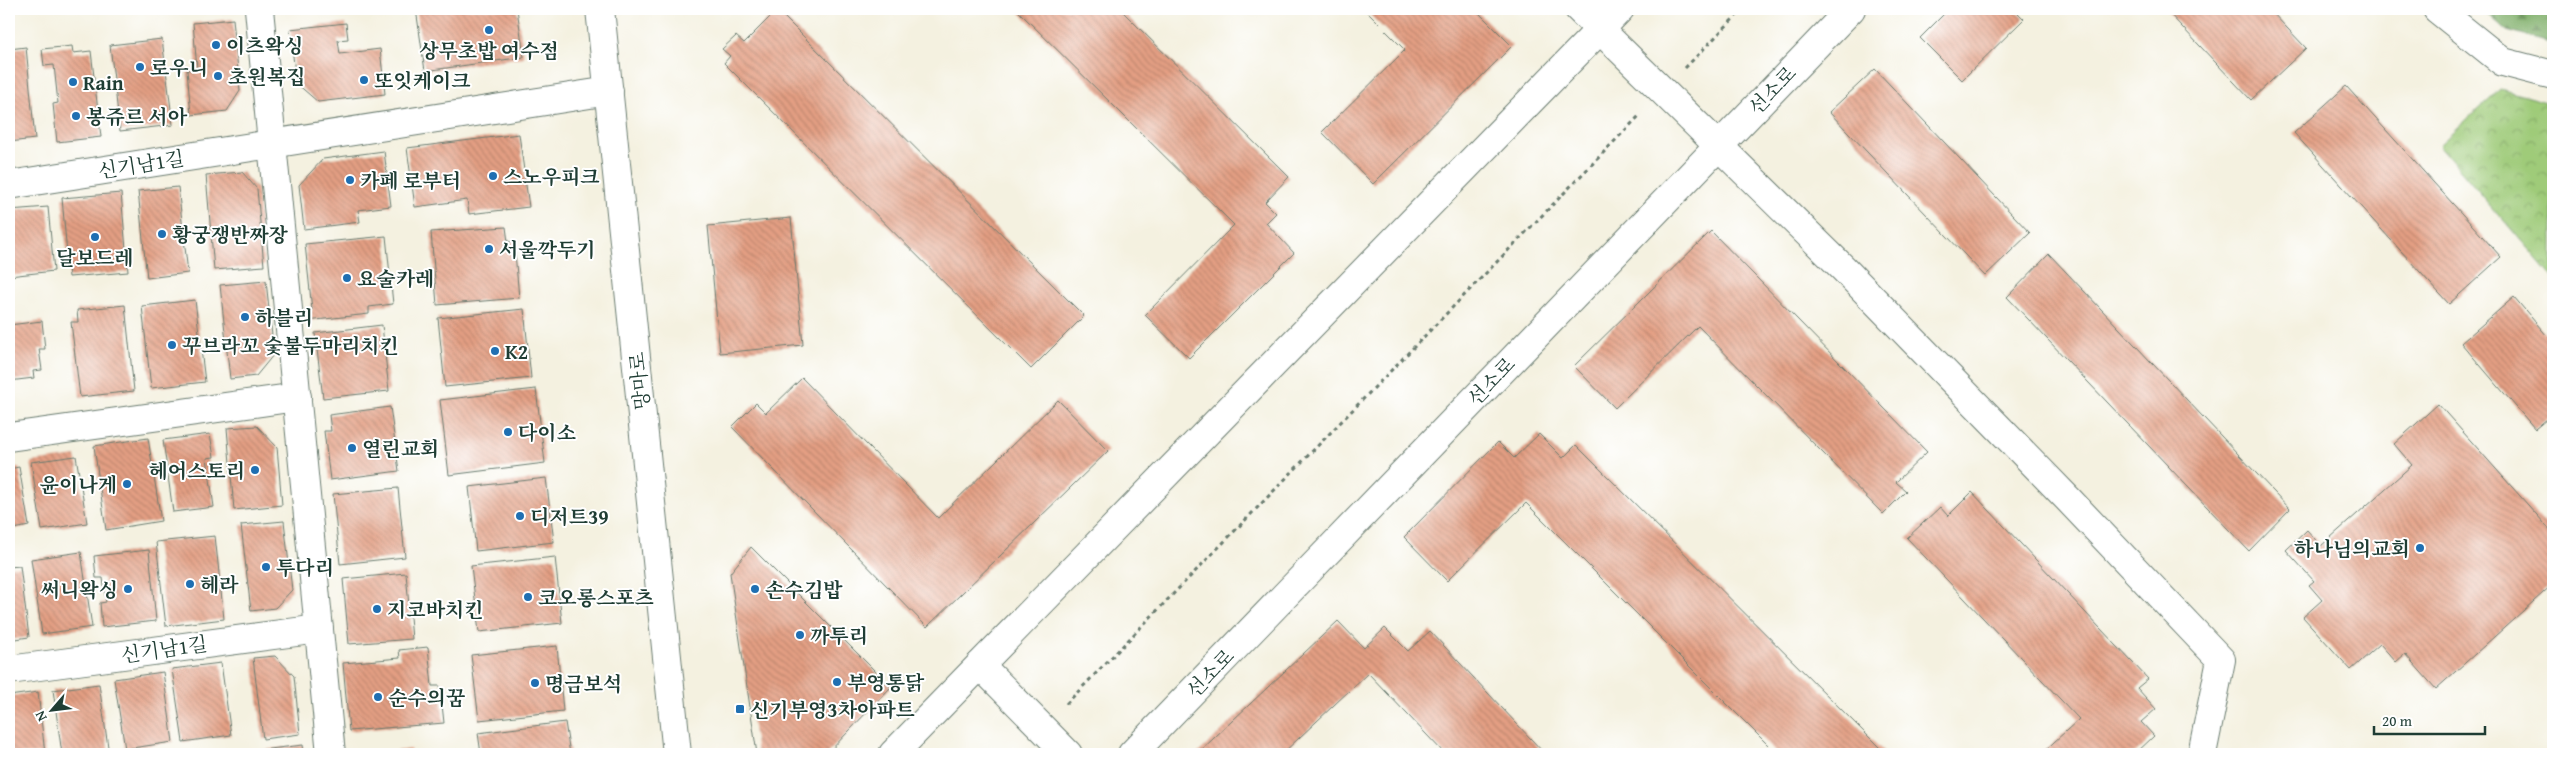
<svg xmlns="http://www.w3.org/2000/svg" width="2562" height="763" font-family="'Gentium Book Plus','Noto Serif KR',serif">
	<style>
		.forest { fill: url(#forest-firs); stroke: #4f764e }
		.park { fill: url(#park-crowns); stroke: #5f8456 }
		.building { fill: url(#building-back-hatch) }
		.lines { fill: none; stroke-linecap: round; stroke-linejoin: round }
		.minor-casing { stroke: #6a7c70; stroke-width: 30 }
		.tertiary-casing { stroke: #6a7c70; stroke-width: 30 }
		.path { stroke: #6a7c70; stroke-width: 3; stroke-dasharray: 4 4; stroke-linecap: butt }
		.minor { stroke: #fff; stroke-width: 28 }
		.tertiary { stroke: #fff; stroke-width: 28 }
		.poi-dot { fill: #1f6fb2; stroke: #fff; stroke-width: 2 }
		.labels { text-anchor: middle; dominant-baseline: central; stroke-width: 4; stroke-linejoin: round; paint-order: stroke }
		.poi-label { font-size: 20px; font-weight: bold; fill: #1f3d34; stroke: #fff; text-anchor: start }
		.street-label { font-size: 20px; fill: #1f3d34; stroke: #fff }
	</style>
	<defs>
		<pattern id="forest-firs" width="22" height="20" patternUnits="userSpaceOnUse" patternTransform="scale(1.25)"><rect width="22" height="20" fill="#7faf69"/><path d="M5 1l3.5 6h-7zM16 11l3.5 6h-7z" fill="#679057"/></pattern>
		<pattern id="park-crowns" width="20" height="18" patternUnits="userSpaceOnUse" patternTransform="scale(1.25)"><rect width="20" height="18" fill="#9fcb79"/><path d="M2 6a3 3 0 1 1 6 0M12 15a3 3 0 1 1 6 0" fill="none" stroke="#81a664"/></pattern>
		<pattern id="building-back-hatch" width="6" height="6" patternUnits="userSpaceOnUse" patternTransform="scale(1.25)"><rect width="6" height="6" fill="#e49f83"/><path d="M-1 5l2 2M0 0l6 6M5-1l2 2" fill="none" stroke="#b8836c"/></pattern>
	</defs>
	<rect width="100%" height="100%" fill="#fff"/>
	<filter id="ink" filterUnits="userSpaceOnUse"><feTurbulence type="fractalNoise" baseFrequency=".02" numOctaves="2"/><feDisplacementMap in="SourceGraphic" scale="10" xChannelSelector="R" yChannelSelector="G"/><feConvolveMatrix kernelMatrix="1 2 1 2 8 2 1 2 1" color-interpolation-filters="sRGB"/></filter>
	<filter id="wash" filterUnits="userSpaceOnUse"><feTurbulence type="fractalNoise" baseFrequency=".0096" numOctaves="4" result="noise"/><feDisplacementMap in="SourceGraphic" scale="20" xChannelSelector="R" yChannelSelector="G"/><feGaussianBlur stdDeviation="1.12" result="paint"/><feColorMatrix in="noise" values="0 0 0 0 0 0 0 0 0 0 0 0 0 0 0 0 0 1.4 0 .05"/><feComposite in="paint" operator="in"/></filter>
	<g filter="url(#wash)">
		<rect width="100%" height="100%" fill="#f4f1e0"/>
		<polygon class="forest" points="2482,9 2553,9 2553,44 2507,31"/>
		<polygon class="park" points="2500,89 2553,104 2553,278 2439,145"/>
		<g id="blocks">
			<g class="building">
				<polygon points="416,9 517,9 524,57 425,71"/>
				<polygon points="1016,9 1120,9 1289,177 1265,202 1276,213 1266,223 1294,253 1189,358 1145,315 1234,225"/>
				<polygon points="1364,9 1475,9 1512,46 1373,184 1322,132 1405,50"/>
				<polygon points="1949,9 2014,9 2024,19 1962,80 1920,38"/>
				<polygon points="2165,9 2269,9 2306,48 2251,100"/>
				<polygon points="777,10 1084,316 1031,369 724,63 730,56 722,49 736,36 744,43"/>
				<polygon points="233,19 240,91 227,111 191,115 187,70 197,69 193,23"/>
				<polygon points="346,23 348,39 338,40 340,54 380,49 385,94 318,102 296,83 290,29"/>
				<polygon points="162,39 173,125 120,131 110,45"/>
				<polygon points="72,46 73,53 91,51 101,137 57,142 53,104 58,103 54,65 44,66 42,49"/>
				<polygon points="26,47 35,139 9,142 9,49"/>
				<polygon points="1875,69 2030,233 1985,276 1829,112"/>
				<polygon points="2346,86 2501,257 2449,304 2294,133"/>
				<polygon points="519,134 529,207 469,214 467,200 415,207 407,148"/>
				<polygon points="384,151 391,206 358,210 360,222 304,229 299,185 323,159"/>
				<polygon points="242,172 257,189 264,266 214,270 206,175"/>
				<polygon points="178,187 188,273 147,278 138,191"/>
				<polygon points="121,193 128,272 69,277 62,198"/>
				<polygon points="48,207 54,271 9,276 9,210"/>
				<polygon points="791,218 803,345 720,353 708,226"/>
				<polygon points="506,227 508,242 514,241 519,298 437,305 431,232"/>
				<polygon points="1711,231 1927,452 1896,482 1906,491 1883,514 1698,326 1615,408 1574,366"/>
				<polygon points="386,236 393,304 369,307 369,314 307,321 305,310 312,310 305,244"/>
				<polygon points="2049,254 2290,509 2249,551 2007,297"/>
				<polygon points="266,281 274,354 256,376 230,379 220,285"/>
				<polygon points="2514,297 2553,343 2553,414 2535,429 2461,343"/>
				<polygon points="195,300 205,382 151,388 142,306"/>
				<polygon points="125,305 134,391 80,397 71,322 78,322 77,310"/>
				<polygon points="524,309 531,378 445,387 438,318"/>
				<polygon points="42,321 45,349 39,349 42,370 33,371 34,378 9,381 9,325"/>
				<polygon points="382,325 389,391 323,398 315,333"/>
				<polygon points="802,378 938,518 1058,400 1108,451 927,627 732,427 756,403 766,413"/>
				<polygon points="536,389 545,463 449,475 440,400"/>
				<polygon points="2438,404 2553,533 2553,584 2436,689 2405,654 2396,662 2380,644 2351,670 2303,617 2322,600 2309,585 2314,581 2286,550 2307,530 2321,546 2412,465 2394,444"/>
				<polygon points="390,407 399,471 330,480 324,431 331,431 329,415"/>
				<polygon points="257,426 277,447 282,505 234,510 227,428"/>
				<polygon points="210,434 214,457 207,458 214,507 173,512 163,440"/>
				<polygon points="1539,434 1563,458 1576,445 1886,754 1777,754 1526,503 1447,581 1404,537 1498,442 1514,458"/>
				<polygon points="148,438 161,521 106,530 94,446"/>
				<polygon points="76,456 87,523 42,530 31,462"/>
				<polygon points="19,467 29,526 9,530 9,469"/>
				<polygon points="546,478 554,542 476,551 469,487"/>
				<polygon points="398,488 405,557 340,564 333,494"/>
				<polygon points="1972,492 2148,679 2137,688 2156,709 2141,722 2154,736 2135,754 2041,754 2079,719 1907,538 1940,507 1948,516"/>
				<polygon points="284,521 292,590 275,608 251,611 241,525"/>
				<polygon points="215,536 224,619 166,626 156,542"/>
				<polygon points="751,547 891,687 827,754 757,754 730,573"/>
				<polygon points="149,550 156,621 102,627 100,603 106,602 103,578 96,578 94,556"/>
				<polygon points="81,552 92,627 42,634 31,559"/>
				<polygon points="555,557 562,623 479,632 471,566"/>
				<polygon points="20,566 29,637 9,640 9,567"/>
				<polygon points="406,573 412,639 349,644 343,579"/>
				<polygon points="1338,621 1364,648 1385,628 1408,651 1430,631 1545,754 1445,754 1368,673 1282,754 1197,754"/>
				<polygon points="557,646 563,711 479,720 471,655"/>
				<polygon points="428,647 432,686 440,686 444,723 349,731 343,663 400,658 399,650"/>
				<polygon points="275,656 294,676 300,734 263,739 253,658"/>
				<polygon points="221,663 231,735 183,742 172,669"/>
				<polygon points="163,672 173,742 125,749 114,679"/>
				<polygon points="99,684 109,754 62,754 53,690"/>
				<polygon points="38,692 45,754 9,754 9,696"/>
				<polygon points="565,722 570,754 481,754 478,733"/>
				<polygon points="303,745 304,754 262,754 261,750"/>
				<polygon points="410,749 411,754 383,754 383,753"/>
			</g>
		</g>
	</g>
	<g filter="url(#ink)">
		<use href="#blocks" fill-opacity="0" stroke="#6a7c70" stroke-width="1"/>
		<g class="lines">
			<defs>
				<g id="minor">
					<polyline points="259,9 331,754"/>
					<polyline points="1579,9 1843,268 2067,498 2221,660 2202,754"/>
					<polyline points="2437,9 2503,62 2553,75"/>
					<polyline points="9,185 609,91"/>
					<polyline points="9,437 297,397"/>
					<polyline points="980,665 1068,754"/>
					<polyline points="9,670 319,629"/>
					<polyline points="893,754 1620,9"/>
					<polyline points="1132,754 1851,9"/>
				</g>
				<polyline id="tertiary" points="600,9 677,754"/>
			</defs>
			<use href="#minor" class="minor-casing"/>
			<use href="#tertiary" class="tertiary-casing"/>
			<g class="path">
				<polyline points="1685,68 1743,9"/>
				<polyline points="1066,704 1641,114"/>
			</g>
			<use href="#minor" class="minor"/>
			<use href="#tertiary" class="tertiary"/>
		</g>
	</g>
	<g class="poi-dot">
		<circle cx="489" cy="30" r="5"/>
		<circle cx="216" cy="45" r="5"/>
		<circle cx="140" cy="67" r="5"/>
		<circle cx="218" cy="76" r="5"/>
		<circle cx="364" cy="80" r="5"/>
		<circle cx="73" cy="82" r="5"/>
		<circle cx="76" cy="116" r="5"/>
		<circle cx="493" cy="176" r="5"/>
		<circle cx="350" cy="180" r="5"/>
		<circle cx="162" cy="234" r="5"/>
		<circle cx="95" cy="237" r="5"/>
		<circle cx="489" cy="249" r="5"/>
		<circle cx="347" cy="278" r="5"/>
		<circle cx="245" cy="317" r="5"/>
		<circle cx="172" cy="345" r="5"/>
		<circle cx="495" cy="351" r="5"/>
		<circle cx="508" cy="432" r="5"/>
		<circle cx="352" cy="448" r="5"/>
		<circle cx="255" cy="470" r="5"/>
		<circle cx="127" cy="484" r="5"/>
		<circle cx="520" cy="516" r="5"/>
		<circle cx="2420" cy="548" r="5"/>
		<circle cx="266" cy="567" r="5"/>
		<circle cx="190" cy="584" r="5"/>
		<circle cx="128" cy="589" r="5"/>
		<circle cx="755" cy="589" r="5"/>
		<circle cx="528" cy="597" r="5"/>
		<circle cx="377" cy="609" r="5"/>
		<circle cx="800" cy="635" r="5"/>
		<circle cx="837" cy="682" r="5"/>
		<circle cx="535" cy="683" r="5"/>
		<circle cx="378" cy="697" r="5"/>
		<rect x="735" y="704" width="10" height="10" rx="2.5"/>
	</g>
	<g class="labels">
		<g class="poi-label">
			<text x="226" y="45">이츠왁싱</text>
			<text x="489" y="50" text-anchor="middle">상무초밥 여수점</text>
			<text x="150" y="67">로우니</text>
			<text x="228" y="76">초원복집</text>
			<text x="374" y="80">또잇케이크</text>
			<text x="83" y="82">Rain</text>
			<text x="86" y="116">봉쥬르 서아</text>
			<text x="503" y="176">스노우피크</text>
			<text x="360" y="180">카페 로부터</text>
			<text x="172" y="234">황궁쟁반짜장</text>
			<text x="499" y="249">서울깍두기</text>
			<text x="95" y="257" text-anchor="middle">달보드레</text>
			<text x="357" y="278">요술카레</text>
			<text x="255" y="317">하블리</text>
			<text x="182" y="345">꾸브라꼬 숯불두마리치킨</text>
			<text x="505" y="351">K2</text>
			<text x="518" y="432">다이소</text>
			<text x="362" y="448">열린교회</text>
			<text x="245" y="470" text-anchor="end">헤어스토리</text>
			<text x="117" y="484" text-anchor="end">윤이나게</text>
			<text x="530" y="516">디저트39</text>
			<text x="2410" y="548" text-anchor="end">하나님의교회</text>
			<text x="276" y="567">투다리</text>
			<text x="200" y="584">헤라</text>
			<text x="118" y="589" text-anchor="end">써니왁싱</text>
			<text x="765" y="589">손수김밥</text>
			<text x="538" y="597">코오롱스포츠</text>
			<text x="387" y="609">지코바치킨</text>
			<text x="810" y="635">까투리</text>
			<text x="847" y="682">부영통닭</text>
			<text x="545" y="683">명금보석</text>
			<text x="388" y="697">순수의꿈</text>
			<text x="750" y="709">신기부영3차아파트</text>
		</g>
		<g class="street-label">
			<text transform="translate(1772 90) rotate(-46)">선소로</text>
			<text transform="translate(141 164) rotate(-9)">신기남1길</text>
			<text transform="translate(639 381) rotate(-96)">망마로</text>
			<text transform="translate(1491 381) rotate(-46)">선소로</text>
			<text transform="translate(164 649) rotate(-8)">신기남1길</text>
			<text transform="translate(1210 673) rotate(-46)">선소로</text>
		</g>
	</g>
	<rect width="2562" height="763" fill="none" stroke="#fff" stroke-width="30"/>
	<g transform="translate(52 710) rotate(242)" stroke="#ffffff" stroke-width="4" paint-order="stroke">
	<path d="M0-4L9 19L0 12L-9 19Z" fill="#1f3d34"/>
	<text y="-8" font-size="14" font-weight="bold" text-anchor="middle" fill="#1f3d34">N</text>
	</g>
	<path d="M2374 726v8h111v-8" fill="none" stroke="#1f3d34" stroke-width="2.5"/>
	<text x="2382" y="726" font-size="15" fill="#1f3d34" stroke="#ffffff" stroke-width="4" paint-order="stroke">20 m</text>
</svg>
